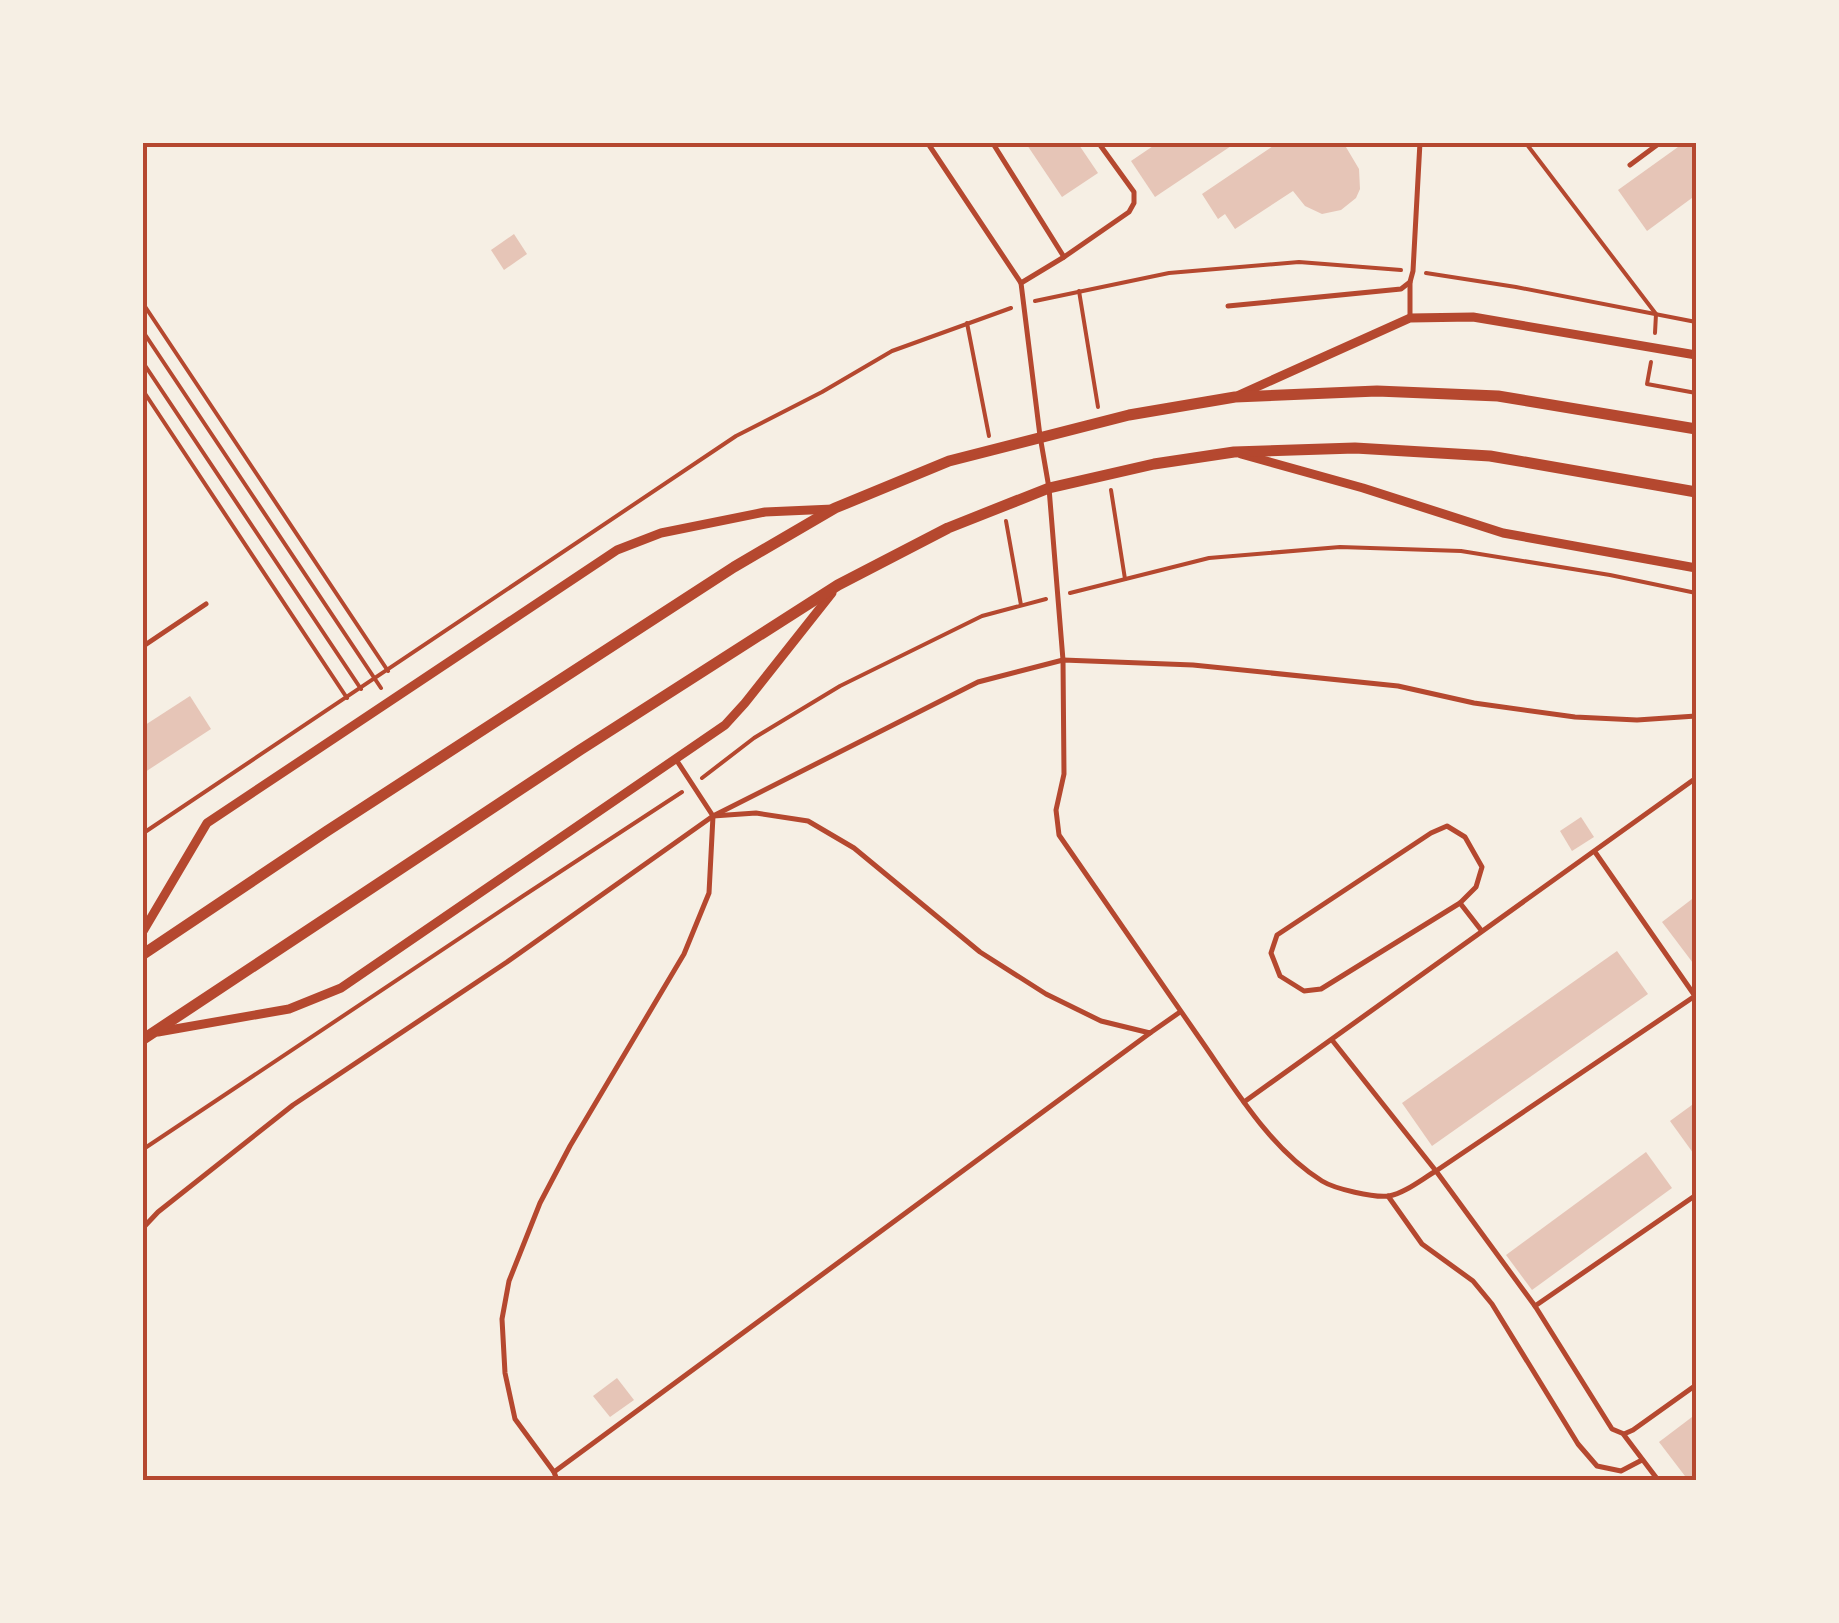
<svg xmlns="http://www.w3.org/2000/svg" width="1839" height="1623" font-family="Arial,sans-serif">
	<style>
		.building { fill: #e6c5b7 }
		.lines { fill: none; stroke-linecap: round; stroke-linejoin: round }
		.path { stroke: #b5482f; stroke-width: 4 }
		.service { stroke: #b5482f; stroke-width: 5 }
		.minor { stroke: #b5482f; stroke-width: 9 }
		.tertiary { stroke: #b5482f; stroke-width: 11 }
		.neatline { fill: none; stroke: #b5482f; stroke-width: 4 }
	</style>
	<rect width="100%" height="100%" fill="#f6efe4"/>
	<g class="building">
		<polygon points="1025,142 1077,142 1098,173 1062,197"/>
		<polygon points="1159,142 1237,142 1155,197 1131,161"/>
		<polygon points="1279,142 1343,142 1359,169 1360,189 1356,198 1341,210 1322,214 1305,206 1293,191 1235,229 1225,214 1218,219 1202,194"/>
		<polygon points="1685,142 1696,142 1696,195 1647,231 1618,190"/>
		<polygon points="514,234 527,254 504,270 491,250"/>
		<polygon points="190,696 211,729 142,774 142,727"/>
		<polygon points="1581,817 1594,837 1572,851 1560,831"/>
		<polygon points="1696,896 1696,967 1662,922"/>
		<polygon points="1617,951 1648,994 1432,1146 1402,1103"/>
		<polygon points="1696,1102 1696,1157 1670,1121"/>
		<polygon points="1646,1152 1672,1188 1532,1290 1506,1255"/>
		<polygon points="617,1378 634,1400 610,1417 593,1396"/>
		<polygon points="1696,1414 1696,1479 1688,1480 1659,1442"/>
	</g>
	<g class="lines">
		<g class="path">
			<polyline points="1525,142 1656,314 1655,333"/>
			<polyline points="1426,273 1516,287 1696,322"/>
			<polyline points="1079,291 1098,407"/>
			<polyline points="1035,301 1169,273 1299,262 1401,270"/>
			<polyline points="142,302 388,671"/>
			<polyline points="967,323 989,436"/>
			<polyline points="142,330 381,688"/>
			<polyline points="142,361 361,689"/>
			<polyline points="1651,362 1647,384 1696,393"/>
			<polyline points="142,389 347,698"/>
			<polyline points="1111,490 1125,579"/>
			<polyline points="1006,521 1021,605"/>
			<polyline points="1070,593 1209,558 1340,547 1461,551 1610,575 1696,593"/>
			<polyline points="702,778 754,738 840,686 982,616 1046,599"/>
			<polyline points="142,834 736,436 822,392 892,351 1011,308"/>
			<polyline points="142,1150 523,896 682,792"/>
		</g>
		<g class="service">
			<polyline points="927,142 1021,283"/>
			<polyline points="992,142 1064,257"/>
			<path d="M1100 145 1134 192V203L1129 212 1064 257 1021 283 1040 436 1049 488 1063 660 1064 774 1056 810 1059 835C1105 902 1151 969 1198 1036 1234 1087 1269 1148 1322 1181 1335 1189 1374 1198 1389 1196 1405 1193 1422 1179 1436 1171L1695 996 1595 852"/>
			<polyline points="1630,165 1661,142"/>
			<polyline points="1228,306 1401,289 1410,282 1413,271 1420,142"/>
			<polyline points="1410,318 1410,282"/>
			<polyline points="142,647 206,604"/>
			<polyline points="677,761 713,816 756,813 808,821 854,848 980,952 1046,994 1101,1021 1150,1033 1180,1012"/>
			<polygon points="1447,826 1465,837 1482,867 1476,887 1460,903 1321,989 1304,991 1280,976 1271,953 1277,935 1431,833"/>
			<polyline points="1460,903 1481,930"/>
			<polyline points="1332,1040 1436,1171 1535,1306 1612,1429 1624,1434 1633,1430 1696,1385"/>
			<polyline points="1244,1102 1696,778"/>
			<polyline points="1388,1196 1422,1244 1473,1281 1492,1304 1578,1444 1597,1466 1621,1471 1642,1460"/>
			<polyline points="142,1229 158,1212 293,1105 507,962 713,816 978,682 1063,660 1193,665 1398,686 1474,703 1575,717 1637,720 1696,716"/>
			<polyline points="1535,1306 1696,1195"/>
			<polyline points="1624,1435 1658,1480"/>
			<polyline points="554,1472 1150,1033"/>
			<polyline points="557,1480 554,1472 515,1419 505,1373 502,1319 509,1281 540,1203 570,1146 684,954 709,893 713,816"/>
		</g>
		<g class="minor">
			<polyline points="1239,395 1410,318 1473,317 1696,355"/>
			<polyline points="1241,454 1363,488 1503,533 1696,568"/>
			<polyline points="142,933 207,823 617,550 661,533 765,512 833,509"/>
			<polyline points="158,1032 289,1009 341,988 725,725 745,703 832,593"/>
		</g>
		<g class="tertiary">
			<polyline points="142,955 327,831 734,567 835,508 949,461 1129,415 1235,397 1377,391 1498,396 1696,429"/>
			<polyline points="142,1040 580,750 838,585 948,528 1049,488 1154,464 1234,452 1355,448 1490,456 1696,492"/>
		</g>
	</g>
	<rect width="1839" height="1623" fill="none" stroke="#f6efe4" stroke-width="290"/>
	<rect x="145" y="145" width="1549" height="1333" class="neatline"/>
</svg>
